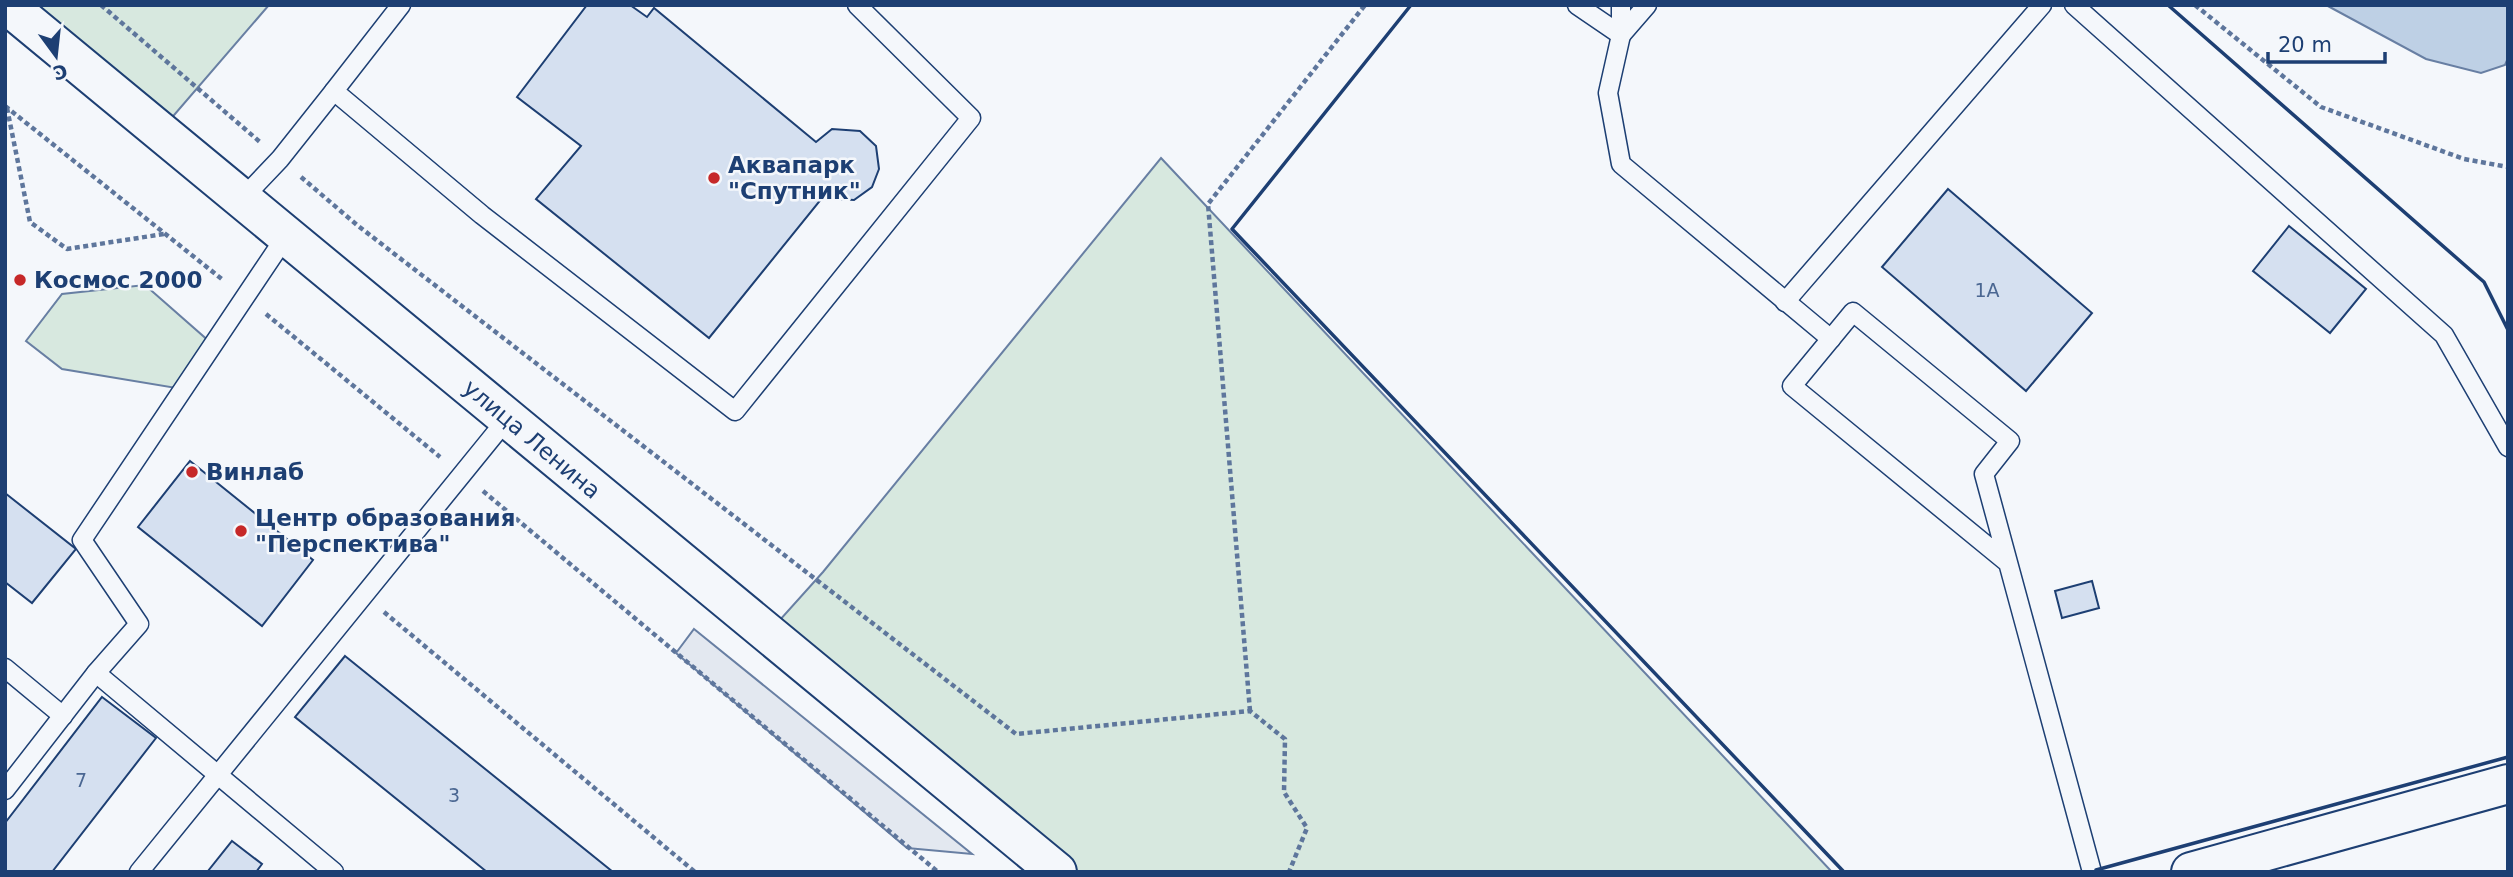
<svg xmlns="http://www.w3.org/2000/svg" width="2513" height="877" font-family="'DejaVu Sans',sans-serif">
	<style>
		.green { fill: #d7e8df; stroke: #687fa3; stroke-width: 2 }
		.parking { fill: #e3e8f0; stroke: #687fa3; stroke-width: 2 }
		.water { fill: #bed0e5; stroke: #687fa3; stroke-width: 2 }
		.building { fill: #d5e0f0; stroke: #1d3f73; stroke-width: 2 }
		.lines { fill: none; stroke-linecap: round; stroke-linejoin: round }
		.service-casing { stroke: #1d3f73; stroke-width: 21 }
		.tertiary-casing { stroke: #1d3f73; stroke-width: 42 }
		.path { stroke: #5e769c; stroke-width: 4.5; stroke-dasharray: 5 3.5; stroke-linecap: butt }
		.service { stroke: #f4f7fb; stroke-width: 18 }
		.tertiary { stroke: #f4f7fb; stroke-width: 38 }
		.wall { stroke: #1d3f73; stroke-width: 3.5 }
		.poi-dot { fill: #c62828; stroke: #f4f7fb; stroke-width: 2.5 }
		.labels { text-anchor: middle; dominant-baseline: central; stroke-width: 5; stroke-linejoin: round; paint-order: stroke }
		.number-label { font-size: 19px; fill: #4b6792 }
		.poi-label { font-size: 23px; font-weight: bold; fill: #1d3f73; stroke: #f4f7fb; text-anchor: start }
		.street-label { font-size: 23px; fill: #1d3f73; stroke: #f4f7fb }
	</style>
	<rect width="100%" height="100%" fill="#f4f7fb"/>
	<g class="green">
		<polygon points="5,5 269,5 156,136"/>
		<polygon points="1161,158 1832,872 1075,872 769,632 823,572"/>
		<polygon points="145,285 211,343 176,388 62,369 26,341 62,294"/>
	</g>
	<polygon class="parking" points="694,629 972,854 907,848 676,653"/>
	<polygon class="water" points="2326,5 2508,5 2508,58 2505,65 2481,73 2426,59"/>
	<g class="building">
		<polygon points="587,5 630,5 647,17 654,8 816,142 832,129 860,131 876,146 879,169 872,187 854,200 822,198 709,338 536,199 581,146 517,97"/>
		<polygon points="1948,189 2092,313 2026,391 1882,267"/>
		<polygon points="2289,226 2366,289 2330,333 2253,271"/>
		<polygon points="190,461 313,560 262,626 138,527"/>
		<polygon points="5,493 76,549 32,603 5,582"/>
		<polygon points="2092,581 2099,608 2062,618 2055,591"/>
		<polygon points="345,656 613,872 487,872 295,717"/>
		<polygon points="102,697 156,738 52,872 5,872 5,823"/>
		<polygon points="232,841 262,864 256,872 208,871"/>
	</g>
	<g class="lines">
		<defs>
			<g id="service">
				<polyline points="401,5 334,91 482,215 735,411 971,118 857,5"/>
				<polyline points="1577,5 1621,35 1608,93 1621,164 1831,339"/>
				<polyline points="1621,5 1621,35"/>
				<polyline points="2074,5 2444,335 2508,447"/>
				<polyline points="1621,35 1647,5"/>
				<polyline points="242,199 280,159 334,91"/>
				<polyline points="286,236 82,540 139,624 96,673 334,872"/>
				<polyline points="1785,302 2042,5"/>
				<polyline points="2008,563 1792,386 1853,312 2010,441 1984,474 2092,872"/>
				<polyline points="5,668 63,716"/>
				<polyline points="5,790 96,673"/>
				<polyline points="139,872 507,419"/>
			</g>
			<g id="tertiary">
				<polyline points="7,5 1057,872"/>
				<polyline points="2191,872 2508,784"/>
			</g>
		</defs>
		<use href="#service" class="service-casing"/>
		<use href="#tertiary" class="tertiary-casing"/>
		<g class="path">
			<polyline points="101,5 260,142"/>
			<polyline points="2195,5 2321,107 2464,159 2508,167"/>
			<polyline points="5,106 223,280"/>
			<polyline points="7,108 30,222 67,249 164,234"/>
			<polyline points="301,177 357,225 1016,734 1250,711 1285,739 1284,792 1307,828 1289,872"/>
			<polyline points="266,314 440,457"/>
			<polyline points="483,491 938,872"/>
			<polyline points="384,612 695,872"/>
			<polyline points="1250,711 1208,204 1365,5"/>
		</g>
		<use href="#service" class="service"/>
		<use href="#tertiary" class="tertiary"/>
		<g class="wall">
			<polyline points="1411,5 1232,229 1844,872"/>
			<polyline points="2168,5 2484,282 2508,330"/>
			<polyline points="2096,870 2508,757"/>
		</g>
	</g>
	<g class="poi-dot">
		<circle cx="714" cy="178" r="7"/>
		<circle cx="20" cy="280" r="7"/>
		<circle cx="192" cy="472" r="7"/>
		<circle cx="241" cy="531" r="7"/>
	</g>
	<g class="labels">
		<g class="number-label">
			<text x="1987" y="290">1А</text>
			<text x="81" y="780">7</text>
			<text x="454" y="795">3</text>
		</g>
		<g class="poi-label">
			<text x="728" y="165">Аквапарк<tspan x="728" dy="26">"Спутник"</tspan></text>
			<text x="34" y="280">Космос 2000</text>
			<text x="206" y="472">Винлаб</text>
			<text x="255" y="518">Центр образования<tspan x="255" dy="26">"Перспектива"</tspan></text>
		</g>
		<g class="street-label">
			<text transform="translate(532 439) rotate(40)">улица Ленина</text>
		</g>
	</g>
	<rect width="2513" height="877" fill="none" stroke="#1d3f73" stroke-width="14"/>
	<g transform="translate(56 56) rotate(165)" stroke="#f4f7fb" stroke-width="5" paint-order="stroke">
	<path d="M0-5L12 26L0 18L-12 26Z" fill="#1d3f73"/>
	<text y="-10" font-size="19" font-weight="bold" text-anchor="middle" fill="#1d3f73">С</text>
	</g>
	<path d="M2268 52v10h117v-10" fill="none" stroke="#1d3f73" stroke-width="3.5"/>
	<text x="2278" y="52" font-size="21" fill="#1d3f73" stroke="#f4f7fb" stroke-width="5" paint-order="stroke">20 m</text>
</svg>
